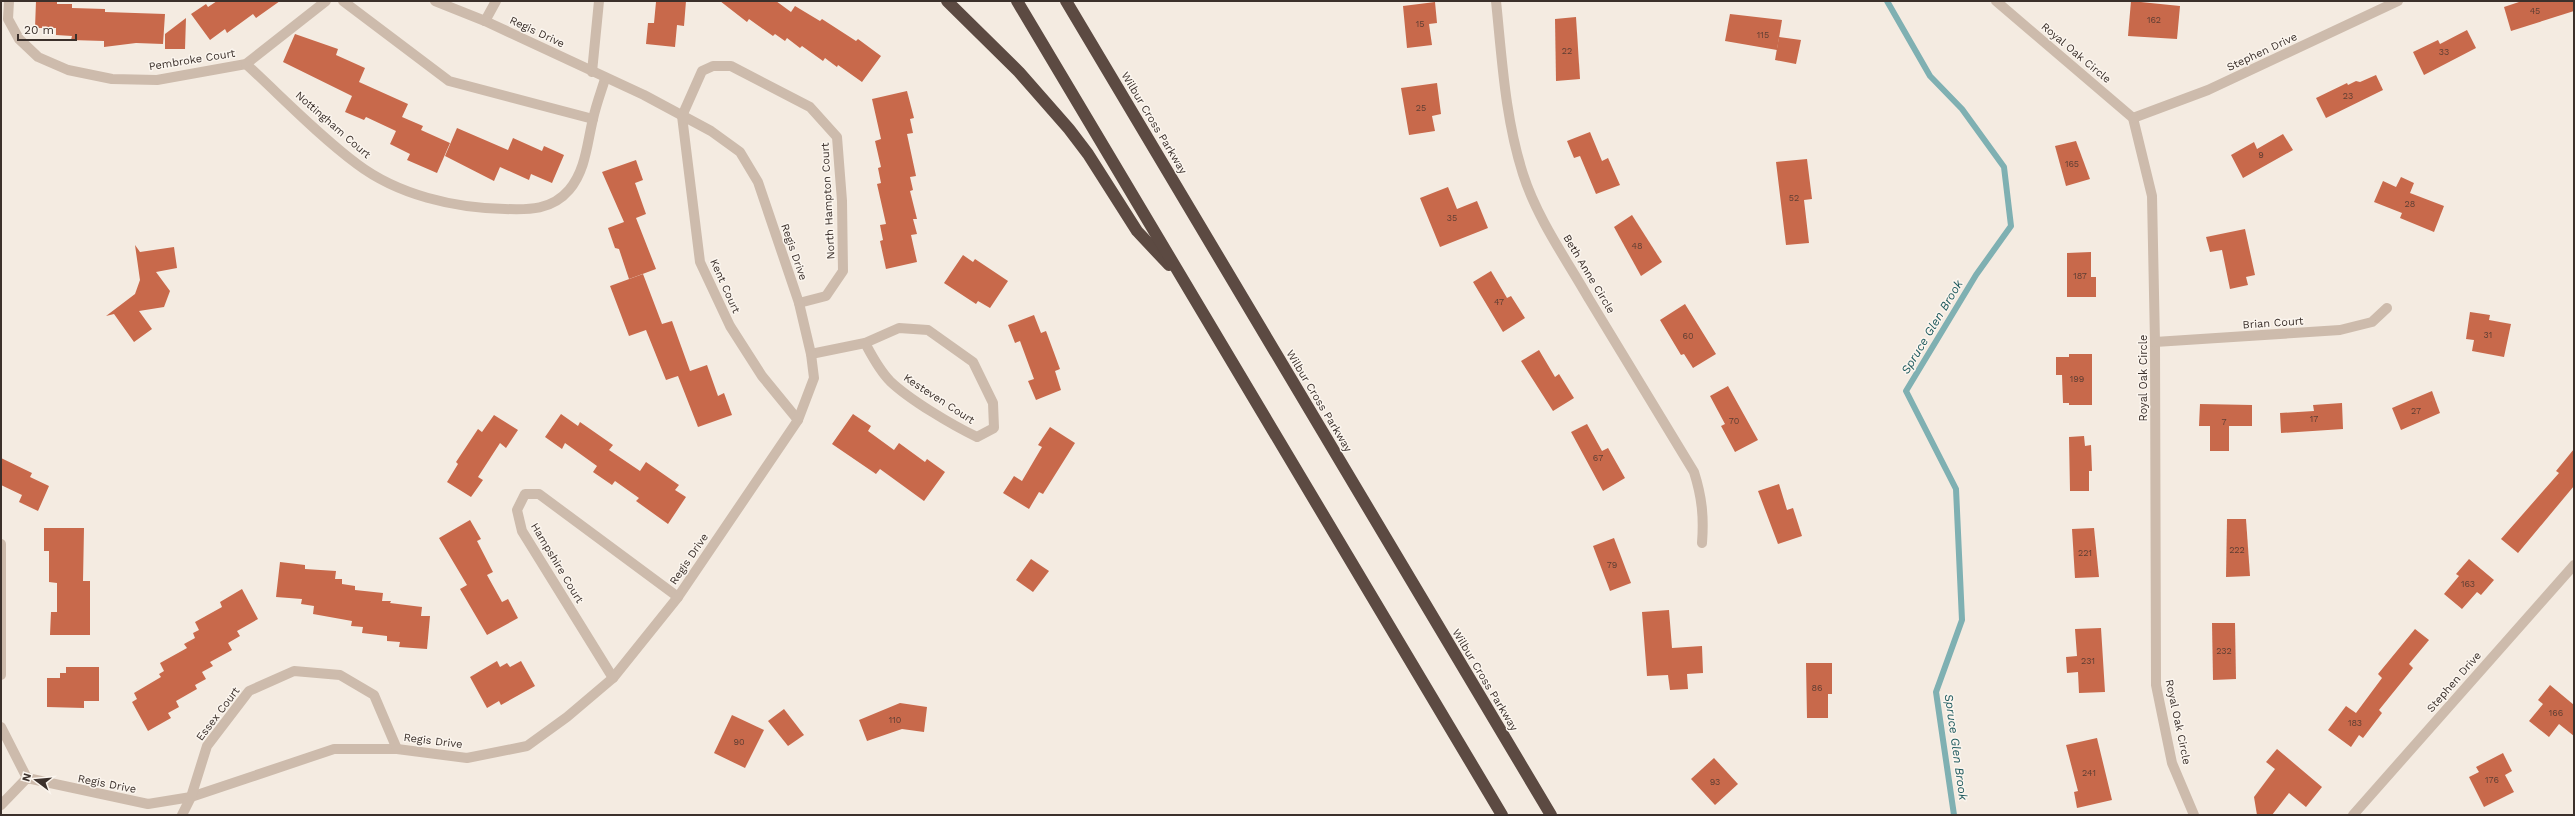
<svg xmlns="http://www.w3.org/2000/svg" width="2575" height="816" font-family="'Work Sans',sans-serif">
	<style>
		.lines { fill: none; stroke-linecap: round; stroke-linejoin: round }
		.stream { stroke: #7fb0b2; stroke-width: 6 }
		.building { fill: #c8694b }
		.minor { stroke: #cdbbac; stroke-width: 10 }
		.motorway { stroke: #5c4a42; stroke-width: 12 }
		.labels { text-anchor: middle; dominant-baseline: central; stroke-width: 3; stroke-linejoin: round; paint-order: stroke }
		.number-label { font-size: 9px; fill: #5e3e33 }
		.street-label { font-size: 11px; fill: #3b302b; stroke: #fbf5ee }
		.water-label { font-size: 12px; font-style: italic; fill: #1f5a5e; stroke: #fbf5ee }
	</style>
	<rect width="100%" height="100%" fill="#f4ebe1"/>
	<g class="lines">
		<polyline class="stream" points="1887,1 1930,76 1962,109 2004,167 2011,226 1976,275 1906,391 1956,489 1962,620 1936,692 1954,815"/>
	</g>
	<g class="building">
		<polygon points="36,1 57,1 57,4 72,4 72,8 105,9 105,12 165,14 163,44 136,43 104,47 104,41 71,40 72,36 56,35 56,28 35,28"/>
		<polygon points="217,1 280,1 256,18 253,14 227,33 225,29 210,40 191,14 206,4 208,7"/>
		<polygon points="663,1 686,1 684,26 677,25 675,47 646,44 648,23 654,23 656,2"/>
		<polygon points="720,1 776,1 791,12 795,6 820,21 822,19 856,41 858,39 881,56 862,82 838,65 837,67 825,58 823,61 802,46 800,48 787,38 785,41 775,34 773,36 749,19 747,22"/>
		<polygon points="2131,1 2180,6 2177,39 2128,36"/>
		<polygon points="2522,1 2574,1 2574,11 2511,31 2504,7"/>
		<polygon points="1435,2 1437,23 1429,24 1432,45 1407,48 1403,6"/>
		<polygon points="1730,14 1782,20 1777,50 1725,41"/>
		<polygon points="1576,17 1580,79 1556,81 1555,19"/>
		<polygon points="186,18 185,49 165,49 165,34"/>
		<polygon points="2467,30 2476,48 2424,75 2413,52 2438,40 2440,44"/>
		<polygon points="295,34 338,49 336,55 365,68 359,82 408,104 402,117 423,126 421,130 450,143 437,173 407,160 410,154 390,144 396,131 366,117 364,120 345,112 352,96 283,62"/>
		<polygon points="1779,37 1801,40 1796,64 1775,60"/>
		<polygon points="2376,75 2383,90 2326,118 2316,98 2347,83 2348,85 2356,81 2360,82"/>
		<polygon points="1437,83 1441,114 1432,116 1435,131 1409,135 1401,88"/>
		<polygon points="907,91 914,118 910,119 913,133 907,134 916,176 910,177 913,190 910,191 917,219 913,219 917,234 911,235 917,262 886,269 880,241 883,240 880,225 886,224 877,184 881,183 878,168 881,167 875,141 881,139 872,99"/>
		<polygon points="457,128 508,150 513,138 542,151 544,146 564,155 552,183 531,174 529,180 500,167 494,181 445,156"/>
		<polygon points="1590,132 1602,161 1608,158 1620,185 1596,194 1580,156 1574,158 1567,141"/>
		<polygon points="2283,134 2293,150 2243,178 2231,155 2254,142 2257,149"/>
		<polygon points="2076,141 2090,179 2066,186 2055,146"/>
		<polygon points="1807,159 1812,199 1804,200 1809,243 1786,245 1776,162"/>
		<polygon points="636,160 643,180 635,183 646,214 636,218 656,269 629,279 619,249 615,248 608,228 624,222 602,172"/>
		<polygon points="2401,177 2414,183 2410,193 2444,206 2434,232 2400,218 2402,213 2374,202 2383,181 2396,187"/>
		<polygon points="1448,187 1457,209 1477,201 1488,228 1440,247 1420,198"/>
		<polygon points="1632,215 1662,262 1641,276 1614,227"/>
		<polygon points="2245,229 2255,275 2246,277 2248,285 2230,289 2222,250 2210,252 2206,237"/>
		<polygon points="135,245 140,252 174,247 177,268 156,272 170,291 164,307 139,311 152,329 134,342 114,314 106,316 135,294 140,280"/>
		<polygon points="2091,252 2091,277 2096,277 2096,297 2067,297 2067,253"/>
		<polygon points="963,255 973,262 975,259 1008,281 990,308 978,301 976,304 944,283"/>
		<polygon points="1491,271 1507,298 1511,296 1525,318 1503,332 1473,282"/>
		<polygon points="643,274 662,324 672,321 690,371 707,365 718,396 724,393 732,415 698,427 678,376 666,380 646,330 629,336 610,286"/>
		<polygon points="1685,304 1716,354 1693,368 1684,354 1681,355 1660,320"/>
		<polygon points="2470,312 2490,315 2489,320 2511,324 2504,357 2472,351 2474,340 2466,339"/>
		<polygon points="1034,315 1041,333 1046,331 1060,369 1055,371 1061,390 1036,400 1028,381 1034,379 1020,341 1015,343 1008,325"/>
		<polygon points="1539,350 1555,377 1559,374 1574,398 1553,411 1521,361"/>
		<polygon points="2069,354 2092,354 2092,405 2069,405 2069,403 2063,403 2062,375 2056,375 2056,357 2069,357"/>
		<polygon points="1728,386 1758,440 1735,452 1721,426 1725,424 1710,396"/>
		<polygon points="2432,391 2440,413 2401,430 2392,408"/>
		<polygon points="2342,403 2343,429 2281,433 2280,413 2314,411 2313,405"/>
		<polygon points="2200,404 2252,405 2252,426 2229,426 2229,451 2210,451 2210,426 2199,426"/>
		<polygon points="561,414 578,426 580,422 613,445 609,450 640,471 646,462 679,485 675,490 686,497 668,524 636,501 639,498 615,481 612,485 593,472 597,466 565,443 562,449 545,437"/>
		<polygon points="853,414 871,426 868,431 894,450 899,443 925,462 927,459 945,472 924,501 880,469 876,474 832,444"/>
		<polygon points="494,415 518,430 506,448 500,443 478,477 483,480 471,497 447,482 458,464 456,462 478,429 482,432"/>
		<polygon points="1587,424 1602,451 1608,448 1625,478 1603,491 1571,432"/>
		<polygon points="1050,427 1075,443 1043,494 1039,492 1029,509 1003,493 1014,476 1022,481 1042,447 1038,445"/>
		<polygon points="2084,436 2085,446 2091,445 2092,471 2089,471 2089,491 2070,491 2069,437"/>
		<polygon points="2574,449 2574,486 2518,553 2501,539 2559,473 2556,471"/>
		<polygon points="1,458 32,473 30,477 49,486 38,511 19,502 22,495 1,485"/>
		<polygon points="1779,484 1787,510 1793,508 1802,536 1778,544 1758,491"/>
		<polygon points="2227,519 2246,519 2250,576 2226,577"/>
		<polygon points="470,520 481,539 477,541 493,572 487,575 502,602 508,599 518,618 487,635 460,589 467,585 439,538"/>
		<polygon points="44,528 84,528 83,581 90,581 90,635 50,635 51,612 57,612 57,583 49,582 49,551 44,551"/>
		<polygon points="2094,528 2099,577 2075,578 2072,529"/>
		<polygon points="1614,538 1631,583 1610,591 1593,546"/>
		<polygon points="1031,559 1049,571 1033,592 1016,580"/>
		<polygon points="2469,559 2494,580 2481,595 2477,592 2462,609 2444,594 2459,576 2456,574"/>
		<polygon points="280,562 305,565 305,569 336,571 335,579 342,579 342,584 355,586 355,590 383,593 382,601 391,601 390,603 422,607 421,616 430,616 427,649 399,647 400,642 387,641 387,636 362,633 363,627 351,626 352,621 313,614 314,606 301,604 302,599 276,597"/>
		<polygon points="242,589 258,619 237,631 240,636 228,643 232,650 210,662 213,666 202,672 206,679 195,685 197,689 176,701 179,707 168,713 171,718 148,731 132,702 137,699 134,693 161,677 159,674 164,671 160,663 187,648 184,644 195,638 193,633 199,630 195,622 222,607 220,602"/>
		<polygon points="1669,610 1672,648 1702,646 1703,673 1687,674 1688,689 1670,690 1668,675 1647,676 1642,612"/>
		<polygon points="2212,623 2235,623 2236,679 2213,680"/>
		<polygon points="2101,628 2105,692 2079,693 2078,672 2067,673 2066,657 2077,656 2075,629"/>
		<polygon points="2415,629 2429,640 2409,664 2413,668 2379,710 2382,713 2363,738 2359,735 2351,747 2328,730 2346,706 2356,713 2382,678 2378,674"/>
		<polygon points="497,661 500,667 507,663 510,667 521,661 535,686 501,705 499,701 487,708 470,677"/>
		<polygon points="1806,663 1832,663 1832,694 1828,694 1828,718 1807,718"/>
		<polygon points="66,667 99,667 99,701 84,701 84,708 47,707 47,678 60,678 60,673 66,673"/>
		<polygon points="2550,685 2574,705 2574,736 2559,724 2549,737 2529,721 2543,704 2538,700"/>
		<polygon points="900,703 927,707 924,732 902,729 867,741 859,720"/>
		<polygon points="784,709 804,735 788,746 768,721"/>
		<polygon points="732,715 764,730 745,768 714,753"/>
		<polygon points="2097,738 2112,800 2077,808 2074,792 2078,791 2066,745"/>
		<polygon points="2277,749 2322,787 2306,807 2289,793 2272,815 2257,815 2254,797 2275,769 2266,762"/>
		<polygon points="2503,753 2512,771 2505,775 2514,792 2484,807 2469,777 2479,772 2476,767"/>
		<polygon points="1714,758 1738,784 1715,805 1691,779"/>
	</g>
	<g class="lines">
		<g class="minor">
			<polyline points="9,1 8,19 19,39 38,57 68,70 112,79 157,80 246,64 326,1"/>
			<polyline points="343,1 449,81 593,119"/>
			<path d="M1496 1C1502 59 1505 118 1523 174 1537 218 1566 259 1589 299 1624 357 1659 415 1694 472 1702 497 1704 517 1702 543"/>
			<polyline points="1996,1 2133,118 2152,196 2155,342 2156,685 2172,763 2194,815"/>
			<polyline points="485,21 496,1"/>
			<path d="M246 64C282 97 317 134 357 164 398 195 454 208 505 209 529 210 552 210 569 190 586 170 587 143 593 119 596 105 601 92 605 79"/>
			<polyline points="592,72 599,1"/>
			<polyline points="2133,118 2208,90 2398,1"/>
			<polyline points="2155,342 2340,330 2372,322 2387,308"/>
			<path d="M811 354 865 343 899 328 928 330 973 362 993 403 994 428 977 437C952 425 910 400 890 381 879 370 872 356 865 343"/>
			<polyline points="798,420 762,376 730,326 700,262 682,116 702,71 713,66 731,66 810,107 837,137 842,201 843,271 826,296 799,303"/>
			<polyline points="1,544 1,675"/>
			<polyline points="613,678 522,531 517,510 525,494 539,494 678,597"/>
			<polyline points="1,727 27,778"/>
			<polyline points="1,805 27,778 148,804 191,797 334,749 397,749 467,758 527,746 567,717 613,678 678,597 798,420 814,378 811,354 799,303 758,182 740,152 711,131 644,95 485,21 435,1"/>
			<polyline points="182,815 191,797 207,746 249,691 294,671 340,675 374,695 397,749"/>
			<polyline points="2353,815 2574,565"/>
		</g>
		<g class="motorway">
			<polyline points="947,1 1019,72 1069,129 1088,154 1137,231 1169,265"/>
			<polyline points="1017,1 1502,815"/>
			<polyline points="1066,1 1551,815"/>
		</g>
	</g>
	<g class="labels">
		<g class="number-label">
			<text x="2535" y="11">45</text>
			<text x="2154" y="20">162</text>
			<text x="1420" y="24">15</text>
			<text x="1763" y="35">115</text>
			<text x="1567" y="51">22</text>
			<text x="2444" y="52">33</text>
			<text x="2348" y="96">23</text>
			<text x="1421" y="108">25</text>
			<text x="2261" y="155">9</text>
			<text x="2072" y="164">165</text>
			<text x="1794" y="198">52</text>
			<text x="2410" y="204">28</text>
			<text x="1452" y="218">35</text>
			<text x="1637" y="246">48</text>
			<text x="2080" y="276">187</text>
			<text x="1499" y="302">47</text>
			<text x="2488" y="335">31</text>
			<text x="1688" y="336">60</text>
			<text x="2077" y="379">199</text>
			<text x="2416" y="411">27</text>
			<text x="2314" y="419">17</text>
			<text x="1734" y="421">70</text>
			<text x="2224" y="422">7</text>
			<text x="1598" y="458">67</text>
			<text x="2237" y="550">222</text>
			<text x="2085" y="553">221</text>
			<text x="1612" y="565">79</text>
			<text x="2468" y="584">163</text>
			<text x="2224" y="651">232</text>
			<text x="2088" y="661">231</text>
			<text x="1817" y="688">86</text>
			<text x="2556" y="713">166</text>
			<text x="895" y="720">110</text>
			<text x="2355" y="723">183</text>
			<text x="739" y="742">90</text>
			<text x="2089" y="773">241</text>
			<text x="2492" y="780">176</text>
			<text x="1715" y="782">93</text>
		</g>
		<g class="street-label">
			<text transform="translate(537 32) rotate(25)">Regis Drive</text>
			<text transform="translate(2262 52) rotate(-25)">Stephen Drive</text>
			<text transform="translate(2076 53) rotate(40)">Royal Oak Circle</text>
			<text transform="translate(192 60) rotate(-9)">Pembroke Court</text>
			<text transform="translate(1154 123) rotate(59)">Wilbur Cross Parkway</text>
			<text transform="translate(333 125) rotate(41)">Nottingham Court</text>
			<text transform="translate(828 201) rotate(-93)">North Hampton Court</text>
			<text transform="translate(794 252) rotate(71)">Regis Drive</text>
			<text transform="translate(1589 274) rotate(59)">Beth Anne Circle</text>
			<text transform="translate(725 286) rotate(66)">Kent Court</text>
			<text transform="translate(2273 323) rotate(-4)">Brian Court</text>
			<text transform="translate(2143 378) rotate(-90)">Royal Oak Circle</text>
			<text transform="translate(939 399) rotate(33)">Kesteven Court</text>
			<text transform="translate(1319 401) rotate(59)">Wilbur Cross Parkway</text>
			<text transform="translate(689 559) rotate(-56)">Regis Drive</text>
			<text transform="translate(557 563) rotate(59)">Hampshire Court</text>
			<text transform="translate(1485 680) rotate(59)">Wilbur Cross Parkway</text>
			<text transform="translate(2454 682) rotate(-49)">Stephen Drive</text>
			<text transform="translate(218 714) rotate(-53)">Essex Court</text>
			<text transform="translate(2178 722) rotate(78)">Royal Oak Circle</text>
			<text transform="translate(433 741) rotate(7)">Regis Drive</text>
			<text transform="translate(107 784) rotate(11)">Regis Drive</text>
		</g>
		<g class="water-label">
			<text transform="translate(1932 327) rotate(-59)">Spruce Glen Brook</text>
			<text transform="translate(1956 747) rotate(82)">Spruce Glen Brook</text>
		</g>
	</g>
	<rect width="2575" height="816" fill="none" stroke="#3b302b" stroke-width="4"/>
	<g transform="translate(36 780) rotate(286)" stroke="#fbf5ee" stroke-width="3" paint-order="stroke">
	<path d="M0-3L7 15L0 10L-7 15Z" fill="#3b302b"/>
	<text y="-6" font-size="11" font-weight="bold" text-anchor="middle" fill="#3b302b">N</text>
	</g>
	<path d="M18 34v6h58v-6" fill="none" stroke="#3b302b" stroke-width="2"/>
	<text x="24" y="34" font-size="12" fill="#3b302b" stroke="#fbf5ee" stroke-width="3" paint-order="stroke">20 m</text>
</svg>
